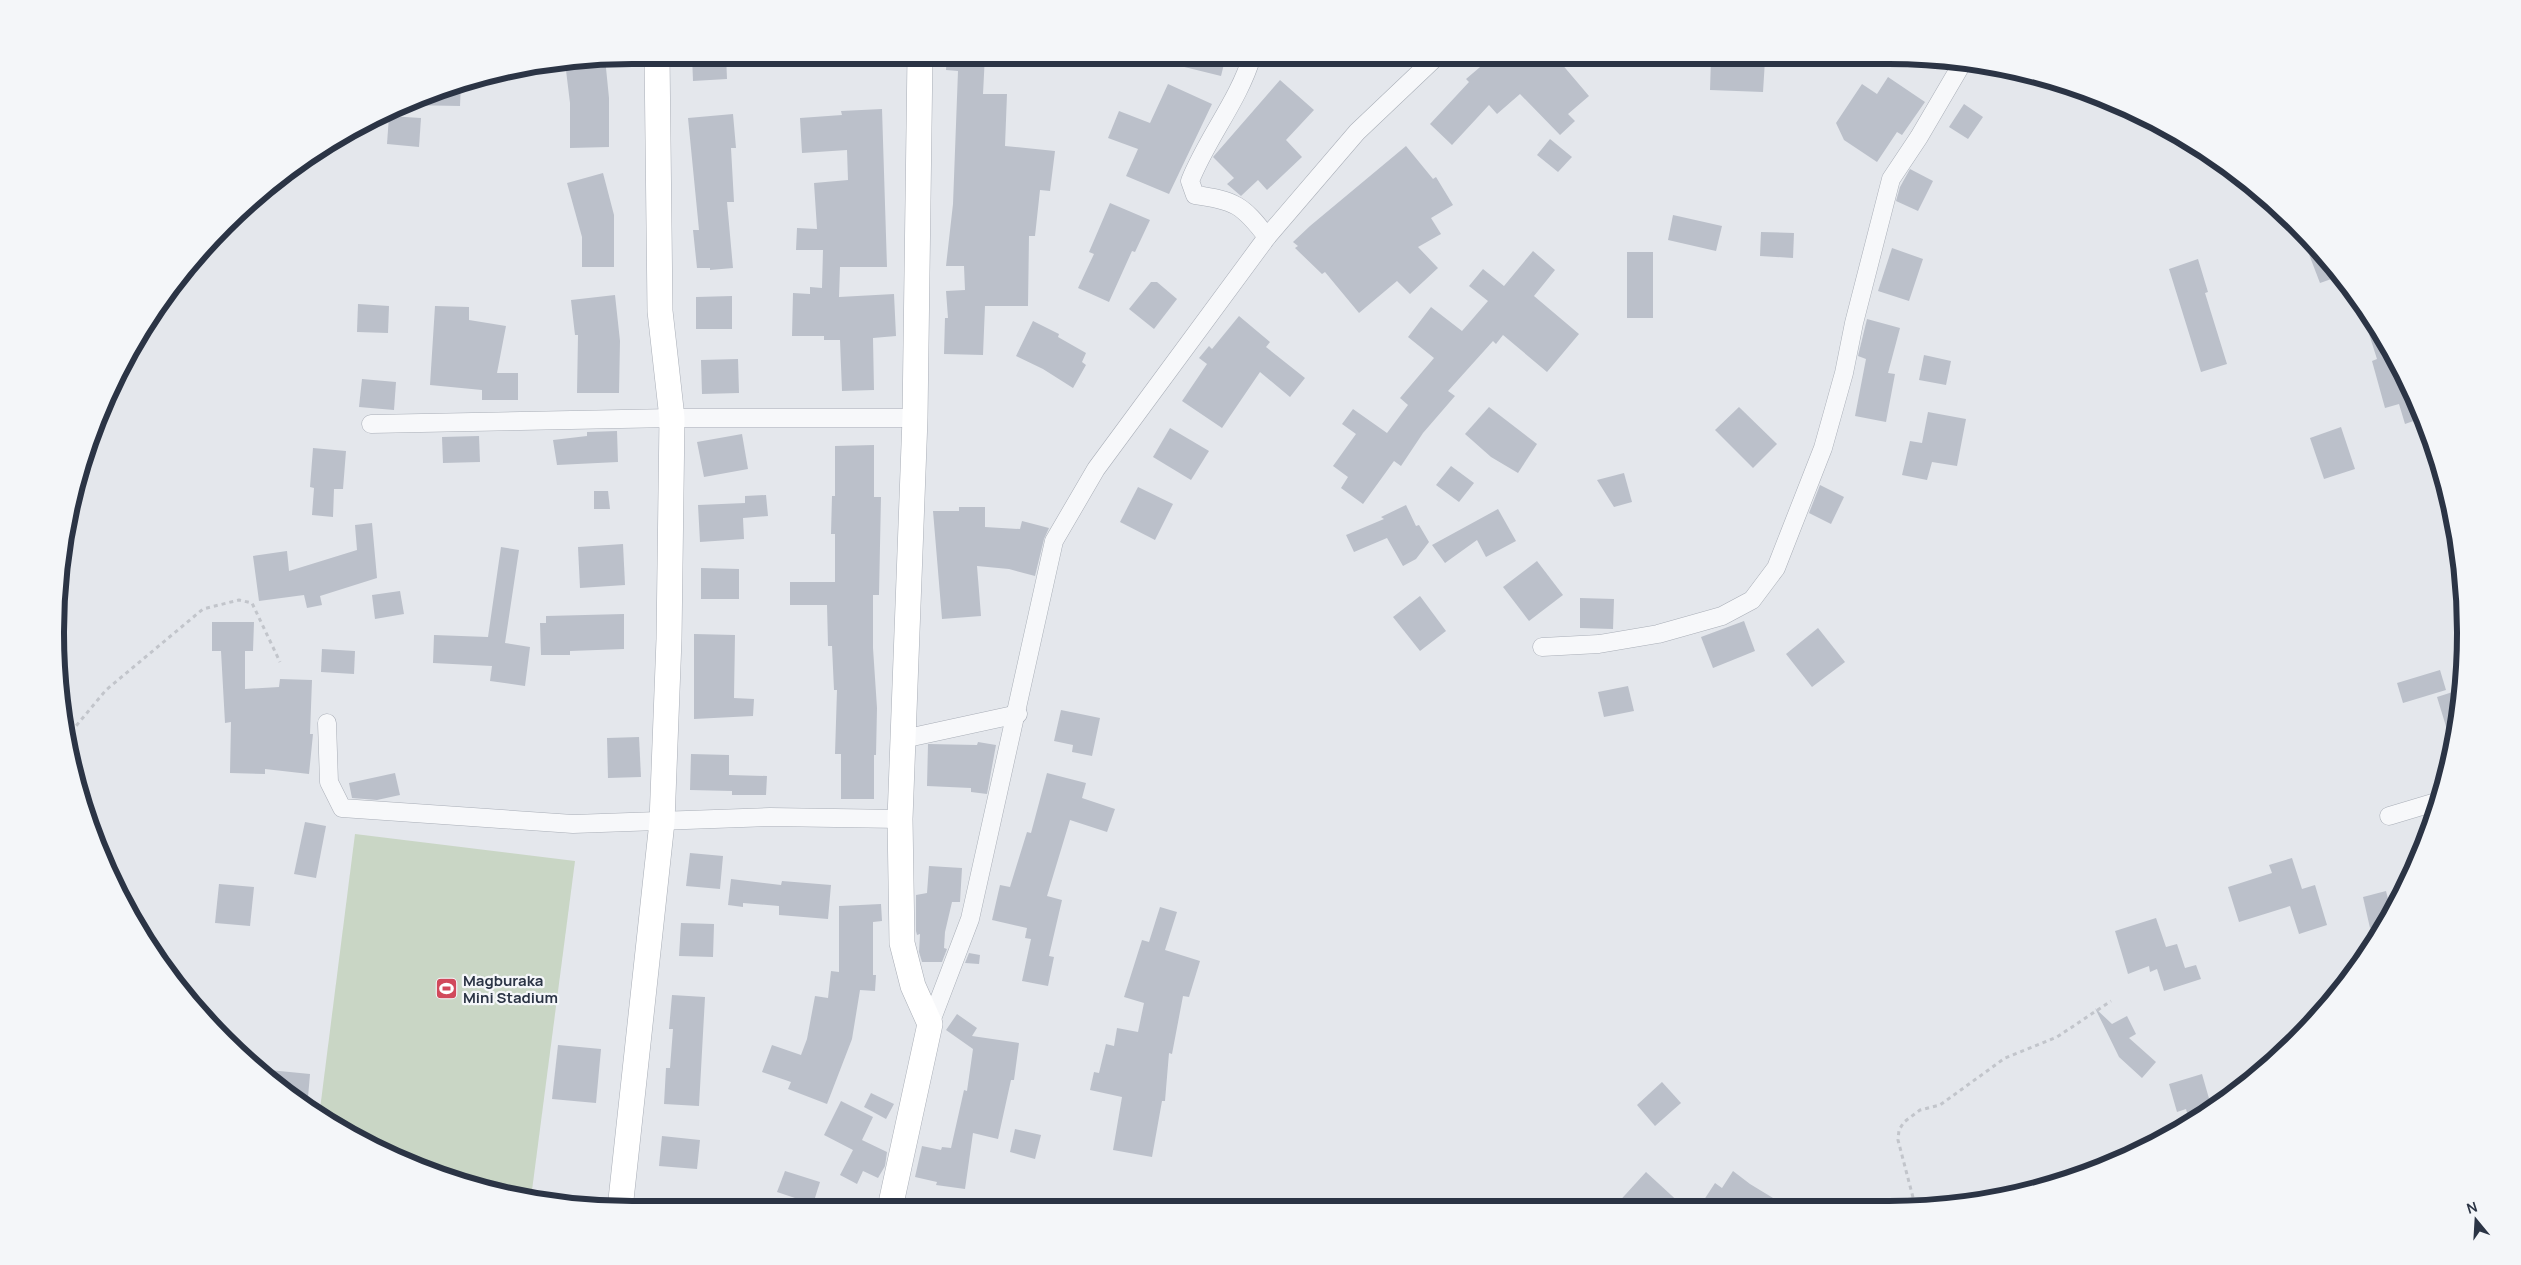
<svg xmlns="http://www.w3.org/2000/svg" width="2521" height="1265" font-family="Manrope,sans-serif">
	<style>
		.green { fill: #c9d6c5 }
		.building { fill: #bbc0ca }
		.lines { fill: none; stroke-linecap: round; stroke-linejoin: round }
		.street-casing { stroke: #a9aeb7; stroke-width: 19 }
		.secondary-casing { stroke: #a9aeb7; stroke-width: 26 }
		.path { stroke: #c2c5cb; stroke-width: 3; stroke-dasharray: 4 4; stroke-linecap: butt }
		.street { stroke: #f7f8fa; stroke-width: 18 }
		.secondary { stroke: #fff; stroke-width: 25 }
		.labels { text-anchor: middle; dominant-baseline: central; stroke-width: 4.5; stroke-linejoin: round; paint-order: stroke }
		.poi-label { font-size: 15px; font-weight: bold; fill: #2b3445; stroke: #f4f6f9; text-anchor: start }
		.rim { fill: none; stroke: #2b3445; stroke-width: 6 }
	</style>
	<rect width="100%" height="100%" fill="#e4e7ec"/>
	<polygon class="green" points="355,834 575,861 531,1198 483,1190 377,1151 319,1117"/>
	<g class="building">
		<polygon points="692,55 726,55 727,79 693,81"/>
		<polygon points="947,55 985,55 983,94 1007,94 1005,146 1055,151 1050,191 1040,190 1035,236 1029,236 1028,306 985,306 983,355 944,354 945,318 948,318 946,291 965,290 964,266 946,266 953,204 958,71 946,70"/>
		<polygon points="1161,56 1226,56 1221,76 1160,61"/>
		<polygon points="1493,56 1555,56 1589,96 1568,114 1575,121 1560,135 1520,94 1497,114 1489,105 1452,145 1430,124 1469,82 1466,79"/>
		<polygon points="605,58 609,98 609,147 570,148 570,103 565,62"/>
		<polygon points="1711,58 1765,60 1763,92 1710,90"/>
		<polygon points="1888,77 1925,102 1902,135 1897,132 1877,162 1844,140 1836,123 1862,84 1877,94"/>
		<polygon points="1280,80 1314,110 1286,140 1302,157 1267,190 1258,180 1241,196 1227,184 1234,178 1213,157"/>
		<polygon points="461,82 460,106 405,105 447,86"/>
		<polygon points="1168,84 1212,104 1169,194 1126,176 1138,149 1108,138 1119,111 1150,123"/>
		<polygon points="1964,104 1983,117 1968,139 1949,127"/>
		<polygon points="882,109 887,267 840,267 839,297 894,294 896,336 873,338 874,390 842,391 840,340 824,340 824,336 792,336 793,293 810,294 810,287 822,288 823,250 796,250 797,228 817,229 814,183 848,180 847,150 802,153 800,118 842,115 841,111"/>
		<polygon points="733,114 736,148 731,148 734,202 727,202 733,268 710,270 710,268 697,268 693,230 699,230 688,118"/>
		<polygon points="389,116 421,118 419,147 387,144"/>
		<polygon points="1550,139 1572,157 1558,172 1537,155"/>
		<polygon points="1406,146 1433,179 1436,177 1453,205 1431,218 1441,234 1418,247 1438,268 1410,294 1397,281 1359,313 1325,272 1322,274 1295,248 1298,246 1293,242 1310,226"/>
		<polygon points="1910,169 1933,181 1918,211 1896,201 1900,187"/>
		<polygon points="603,173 614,215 614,267 582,267 582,237 567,183"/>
		<polygon points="1110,203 1150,220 1135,252 1132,251 1109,302 1078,288 1094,254 1089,252"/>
		<polygon points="1673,215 1722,226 1716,251 1668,240"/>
		<polygon points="2300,231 2322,252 2340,276 2320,283"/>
		<polygon points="1761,232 1794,233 1793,258 1760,256"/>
		<polygon points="1892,248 1923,259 1909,301 1878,291"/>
		<polygon points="1533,251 1555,270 1534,296 1579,334 1547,372 1503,335 1496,344 1493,341 1448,391 1455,396 1423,433 1401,466 1394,461 1363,504 1341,488 1348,477 1333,466 1356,434 1342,424 1353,409 1387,433 1408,405 1400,398 1434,358 1408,337 1431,307 1462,331 1488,301 1469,286 1483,269 1504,286"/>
		<rect x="1627" y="252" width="26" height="66"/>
		<polygon points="2198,259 2208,292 2205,293 2227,364 2201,372 2169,269"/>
		<polygon points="1151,282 1157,282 1177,299 1154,329 1129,309"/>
		<polygon points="615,295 620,341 619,393 577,393 578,335 575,335 571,300"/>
		<polygon points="732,296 732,329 696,329 696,297"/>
		<polygon points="358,304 389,306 388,333 357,332"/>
		<polygon points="435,306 469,307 469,320 506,326 497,373 518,373 518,400 482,400 482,390 430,385"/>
		<polygon points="2365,311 2388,344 2422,418 2405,424 2399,404 2385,408 2372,361 2377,359 2362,312"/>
		<polygon points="1239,316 1270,342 1266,347 1305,378 1290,397 1260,372 1222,428 1182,401 1207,364 1199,358 1209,346 1212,349"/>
		<polygon points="1867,319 1900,328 1888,373 1895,374 1886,422 1855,416 1866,359 1858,356"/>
		<polygon points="1033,321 1059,334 1058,337 1086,353 1082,362 1086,365 1073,388 1043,369 1016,356"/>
		<polygon points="1924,355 1951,361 1946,385 1919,380"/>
		<polygon points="738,359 739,393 702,394 701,360"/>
		<polygon points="362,379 396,382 394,410 359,407"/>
		<polygon points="1489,407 1537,444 1518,473 1491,457 1465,434"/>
		<polygon points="1739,407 1777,444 1753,468 1715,430"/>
		<polygon points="1928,412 1966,419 1957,466 1932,462 1927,480 1902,475 1910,441 1922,443"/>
		<polygon points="2341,427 2355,469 2324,479 2310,438"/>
		<polygon points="1170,428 1209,451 1191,480 1153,457"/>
		<polygon points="617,431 618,462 557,465 553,440 587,436 587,432"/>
		<polygon points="742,434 748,469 704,477 697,442"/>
		<polygon points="479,436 480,462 443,463 442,437"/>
		<polygon points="874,445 874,497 881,497 879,595 873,595 873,648 877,708 876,755 874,755 874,799 841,799 841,754 835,754 837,690 834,690 832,646 828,646 827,605 790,605 790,582 835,582 835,534 831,534 832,496 835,496 835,446"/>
		<polygon points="313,448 346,451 343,489 334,489 333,517 312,515 314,488 310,487"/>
		<polygon points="1451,466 1474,483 1459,502 1436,485"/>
		<polygon points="1624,473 1632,502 1614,507 1597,480"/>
		<polygon points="1820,485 1844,497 1831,524 1809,513"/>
		<polygon points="1138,487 1173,504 1155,540 1120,522"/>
		<polygon points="594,491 608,491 610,509 594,509"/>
		<polygon points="766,495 768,516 743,518 744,539 700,542 698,505 745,503 745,496"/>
		<polygon points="1406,505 1416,526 1419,525 1429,542 1416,559 1403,566 1387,538 1354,552 1346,535 1384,519 1381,517"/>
		<polygon points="959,507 985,507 985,527 1020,529 1022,521 1049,528 1044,539 1035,576 1009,569 977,566 981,616 942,619 933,511 959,511"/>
		<polygon points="1498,509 1516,541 1486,557 1477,540 1445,563 1432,545"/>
		<polygon points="372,523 377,578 320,596 322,605 307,608 304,595 259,601 253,556 287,551 289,571 357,550 355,525"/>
		<polygon points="623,544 625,585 580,588 578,547"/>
		<polygon points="501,547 519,550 505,643 530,647 525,686 490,681 492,666 433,663 434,635 488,637"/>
		<polygon points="1537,561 1563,595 1529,621 1503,587"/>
		<polygon points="701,568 739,569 739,599 701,599"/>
		<polygon points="400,591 404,614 375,619 372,595"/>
		<polygon points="1420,596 1446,631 1420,651 1393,617"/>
		<polygon points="1580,598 1614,599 1613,629 1580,628"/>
		<polygon points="624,614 624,649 570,651 570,655 541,655 540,623 546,623 546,616"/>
		<polygon points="1744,621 1755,651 1713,668 1701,637"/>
		<polygon points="212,622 254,622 253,651 245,651 245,689 279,687 280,679 312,680 310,734 313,734 309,774 265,769 265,774 230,773 231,722 225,723 221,651 212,651"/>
		<polygon points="1818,628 1845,662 1812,687 1786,654"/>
		<polygon points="694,634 735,635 734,698 754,699 753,716 694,719"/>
		<polygon points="322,649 355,651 354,674 321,672"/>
		<polygon points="2440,670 2446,690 2403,703 2397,683"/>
		<polygon points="1628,686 1634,711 1604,717 1598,692"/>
		<polygon points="2462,689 2457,716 2452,746 2437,697"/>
		<polygon points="1061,710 1100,718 1092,756 1072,752 1073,745 1054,741"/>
		<polygon points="639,737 641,777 608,778 607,738"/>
		<polygon points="978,742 996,745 987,794 971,792 971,788 927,786 928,744 977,745"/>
		<polygon points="691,754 729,755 729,775 767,776 766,795 732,795 732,791 690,790"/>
		<polygon points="395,773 400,795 377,800 352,798 349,783"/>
		<polygon points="1047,773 1086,783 1082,798 1115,809 1107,832 1070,820 1047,896 1062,900 1049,956 1054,957 1048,986 1022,981 1031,939 1025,938 1027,928 992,920 1000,885 1010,887 1027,832 1031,833"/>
		<polygon points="305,822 326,826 316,878 294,874"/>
		<polygon points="690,853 723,856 720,889 686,886"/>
		<polygon points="2292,858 2302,889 2315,885 2327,925 2299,934 2290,906 2239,922 2228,887 2272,873 2269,865"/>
		<polygon points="929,866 962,868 960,902 952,902 945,932 944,948 947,949 942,962 922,962 919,952 920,934 917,935 916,931 916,895 927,893"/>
		<polygon points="731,879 781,885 782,881 831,885 828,919 779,915 779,906 743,903 743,907 728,905"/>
		<polygon points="219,884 254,887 250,926 215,923"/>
		<polygon points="2386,891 2391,911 2382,924 2370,928 2363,897"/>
		<polygon points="881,904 882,921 873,922 873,975 876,975 875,991 860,990 852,1039 827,1104 788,1089 791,1082 762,1072 772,1045 801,1055 807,1039 815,996 828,998 831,971 839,972 839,906"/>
		<polygon points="1160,907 1177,912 1165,950 1200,961 1189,997 1183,996 1172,1054 1169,1053 1165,1101 1162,1101 1152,1157 1113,1150 1122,1097 1090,1090 1094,1072 1099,1073 1106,1044 1114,1046 1117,1028 1138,1032 1144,1003 1124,997 1142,940 1149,942"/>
		<polygon points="2156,918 2166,947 2177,944 2185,968 2196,965 2201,979 2164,991 2157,969 2150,972 2149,966 2128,974 2115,931"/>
		<polygon points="681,923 714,924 713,957 679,956"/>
		<polygon points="969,953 980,955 979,964 965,963"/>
		<polygon points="672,995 705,997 699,1106 664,1104 666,1068 670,1068 673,1029 669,1029"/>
		<polygon points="2095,1008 2112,1024 2127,1016 2136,1034 2129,1038 2156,1062 2142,1078 2119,1057"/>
		<polygon points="957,1014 977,1028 972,1036 1019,1043 1014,1080 1011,1080 998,1139 973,1133 965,1189 936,1185 937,1182 915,1177 922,1146 941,1150 942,1147 951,1148 964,1090 967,1091 973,1049 946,1030"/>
		<polygon points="558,1045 601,1049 596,1103 552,1099"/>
		<polygon points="259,1069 310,1074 307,1109 278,1085"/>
		<polygon points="2202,1074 2210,1102 2204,1104 2206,1110 2189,1120 2186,1109 2177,1112 2169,1084"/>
		<polygon points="1662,1082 1681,1103 1655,1126 1637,1105"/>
		<polygon points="871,1093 894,1104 886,1119 864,1107"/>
		<polygon points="841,1101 873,1117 862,1140 887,1152 885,1166 878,1178 863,1171 857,1184 840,1175 853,1150 824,1135"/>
		<polygon points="1015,1129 1041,1135 1035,1159 1010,1152"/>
		<polygon points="662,1136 700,1140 697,1169 659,1166"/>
		<polygon points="785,1171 820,1182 813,1204 777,1192"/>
		<polygon points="1733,1171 1750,1184 1786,1206 1700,1206 1715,1183 1722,1188"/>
		<polygon points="1646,1172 1683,1206 1615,1206"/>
	</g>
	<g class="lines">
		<defs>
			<g id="street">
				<path d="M1252 56C1239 100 1207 138 1190 181L1195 195C1234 200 1243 205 1267 237"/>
				<polyline points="371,424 672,418 915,418"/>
				<polyline points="1542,647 1599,644 1658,634 1722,616 1752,600 1776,568 1823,448 1844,373 1854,323 1891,179 1919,137 1963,62"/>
				<polyline points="327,723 329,782 342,808 573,824 770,817 900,819"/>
				<polyline points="903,739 1018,714"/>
				<polyline points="2389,816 2439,801"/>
				<polyline points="930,1024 970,919 1054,541 1096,469 1267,237 1357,132 1437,56"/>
			</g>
			<g id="secondary">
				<polyline points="890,1208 930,1024 913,986 902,943 900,819 915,418 920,55"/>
				<polyline points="620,1209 662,822 669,639 672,418 660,311 657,55"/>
			</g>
		</defs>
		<use href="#street" class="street-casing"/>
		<use href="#secondary" class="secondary-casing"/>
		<g class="path">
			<polyline points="66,738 106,690 203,609 239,600 252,603 280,662"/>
			<polyline points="1915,1205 1898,1140 1899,1130 1904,1122 1920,1110 1940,1105 2005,1058 2057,1037 2111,1001"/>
		</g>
		<use href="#street" class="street"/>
		<use href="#secondary" class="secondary"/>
	</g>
	<defs>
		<symbol id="stadium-square" viewBox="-11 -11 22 22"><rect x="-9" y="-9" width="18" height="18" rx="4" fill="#d1495b" stroke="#f4f6f9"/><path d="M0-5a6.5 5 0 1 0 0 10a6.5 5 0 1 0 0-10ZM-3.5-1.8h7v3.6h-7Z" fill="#fff"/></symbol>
	</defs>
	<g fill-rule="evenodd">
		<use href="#stadium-square" x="434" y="976" width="25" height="25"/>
	</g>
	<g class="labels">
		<g class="poi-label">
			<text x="463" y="980">Magburaka<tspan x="463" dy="17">Mini Stadium</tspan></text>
		</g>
	</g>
	<path d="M0 0H2521V1265H0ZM632 64H1889A568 568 0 0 1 2457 632V633A568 568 0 0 1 1889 1201H632A568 568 0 0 1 64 633V632A568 568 0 0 1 632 64Z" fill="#f4f6f9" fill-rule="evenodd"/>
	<path class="rim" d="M632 64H1889A568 568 0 0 1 2457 632V633A568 568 0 0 1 1889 1201H632A568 568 0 0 1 64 633V632A568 568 0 0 1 632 64Z"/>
	<g transform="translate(2476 1220) rotate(342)" stroke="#f4f6f9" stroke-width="4" paint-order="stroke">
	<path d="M0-4L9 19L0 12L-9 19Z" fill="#2b3445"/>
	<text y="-8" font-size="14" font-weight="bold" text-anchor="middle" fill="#2b3445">N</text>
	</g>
</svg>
